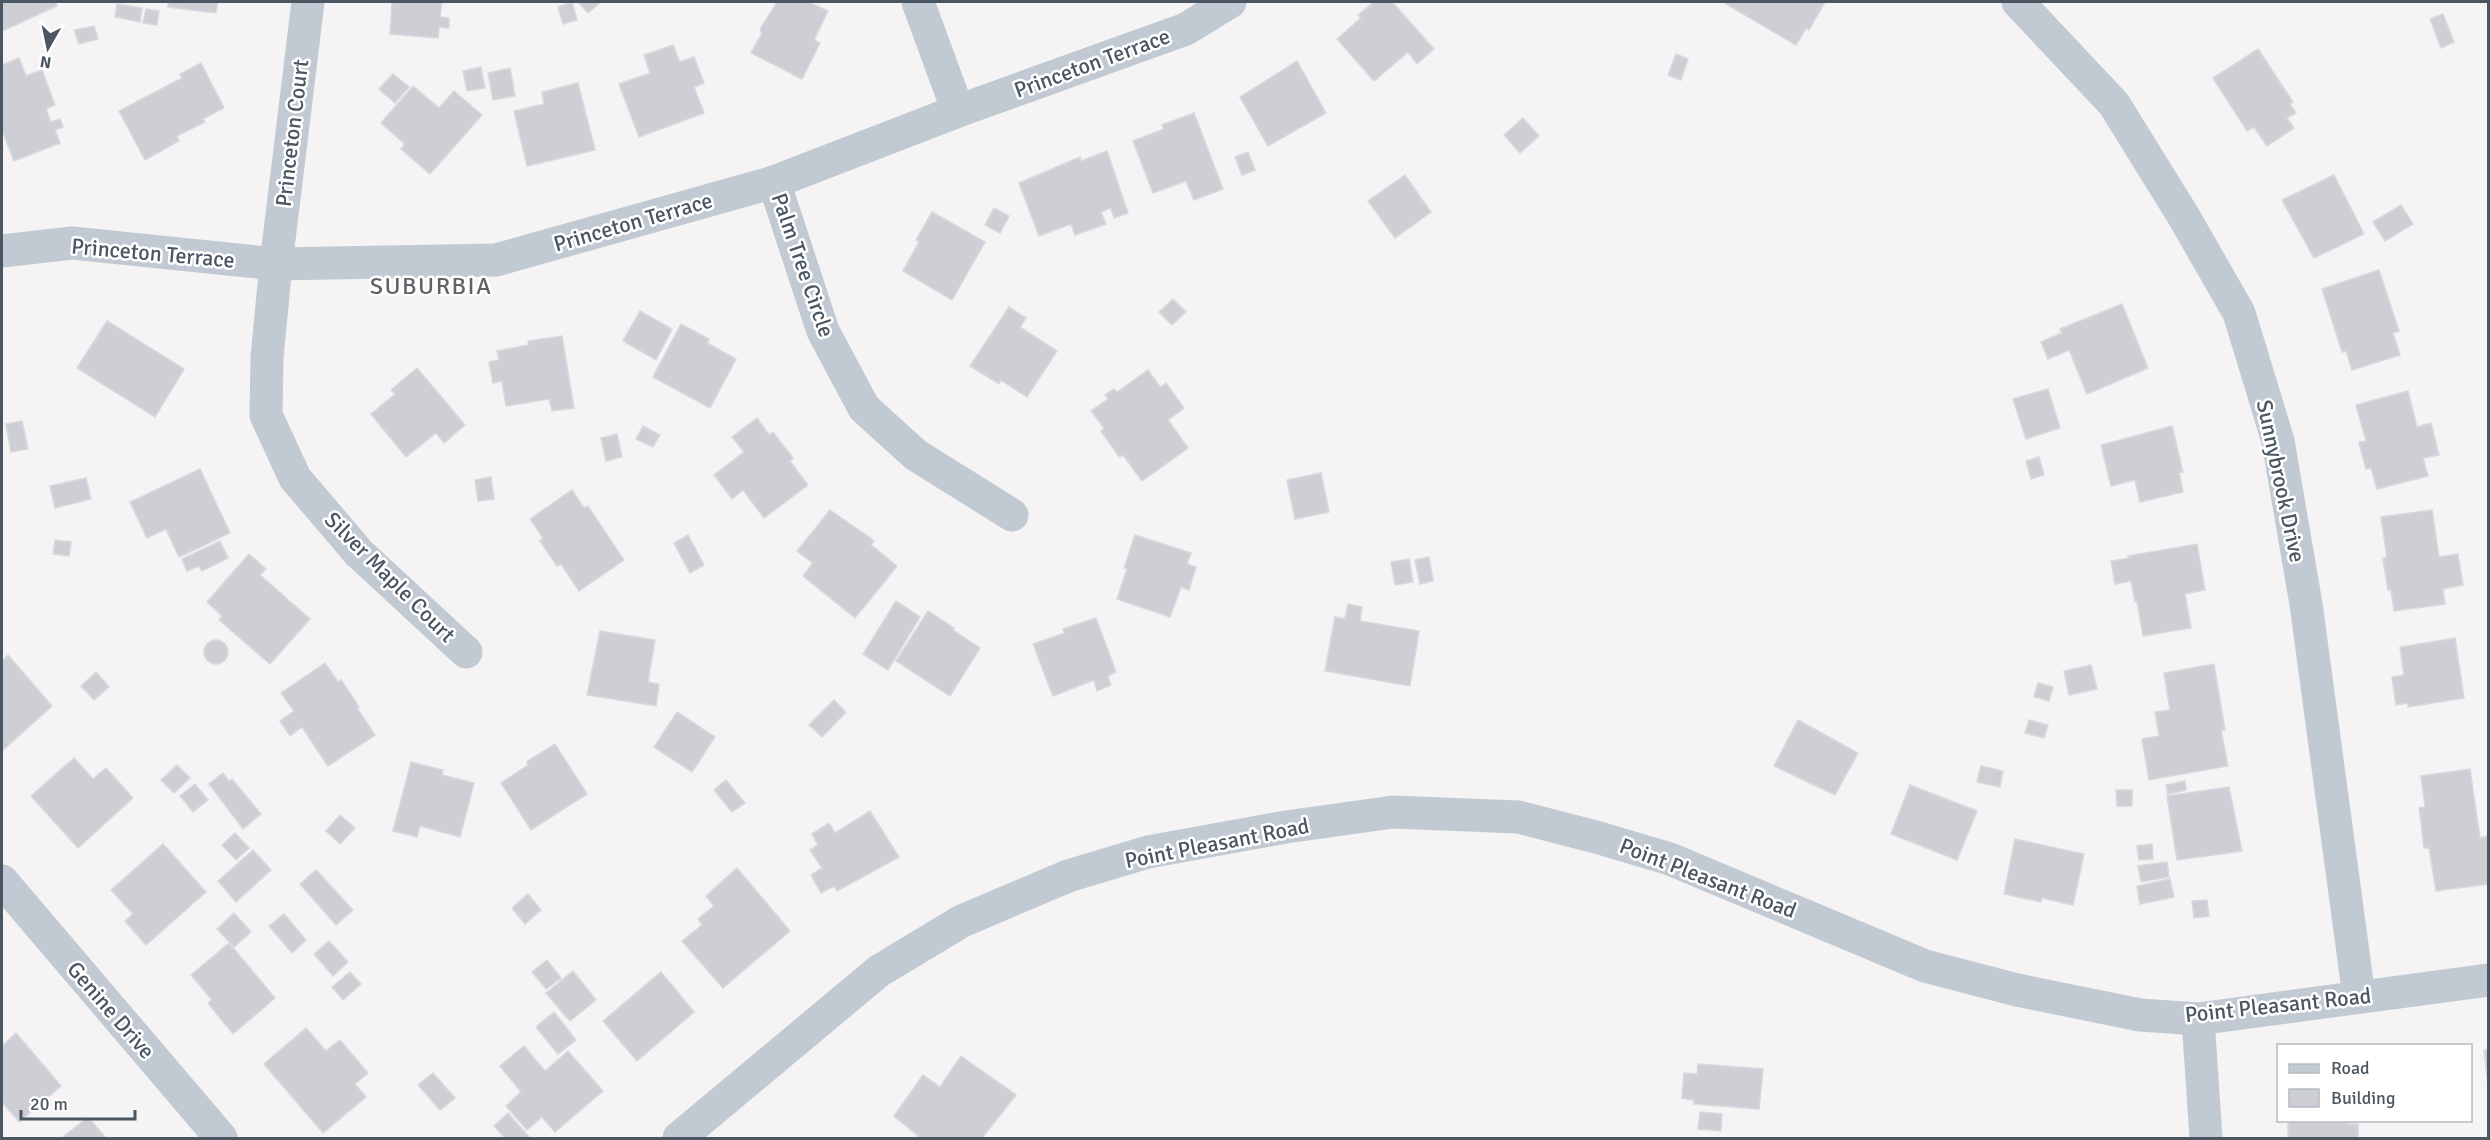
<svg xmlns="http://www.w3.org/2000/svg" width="2490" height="1140" font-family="Signika,sans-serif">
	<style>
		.building { fill: #cdcfd5; stroke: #d7d9de; stroke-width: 1.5 }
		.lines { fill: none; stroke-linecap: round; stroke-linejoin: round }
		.minor { stroke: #c1cad2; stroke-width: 33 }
		.labels { text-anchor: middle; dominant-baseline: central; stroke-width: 5; stroke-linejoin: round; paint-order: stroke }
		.street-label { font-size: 22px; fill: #4a5661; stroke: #fff }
		.neighbourhood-label { font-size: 24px; letter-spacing: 1.5px; fill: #5f6368; stroke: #fff }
	</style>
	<rect width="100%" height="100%" fill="#f5f3f3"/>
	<g class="building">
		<polygon points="2,2 55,2 57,6 2,31"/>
		<polygon points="168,2 218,2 216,13 168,7"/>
		<polygon points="388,2 442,2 440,17 449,18 449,28 439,27 438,38 390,34 392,2"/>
		<polygon points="572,2 577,20 563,24 558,7"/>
		<polygon points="578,2 601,2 588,13"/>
		<polygon points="777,2 809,2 828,11 814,40 820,43 802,79 751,53 762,33 760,29"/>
		<polygon points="1374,2 1392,2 1434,49 1417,64 1408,52 1374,81 1337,39 1361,18 1358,15"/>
		<polygon points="1726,2 1825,2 1809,30 1806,28 1796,45 1726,4"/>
		<polygon points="117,4 142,8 140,22 115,17"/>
		<polygon points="146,9 159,11 157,25 143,23"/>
		<polygon points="2443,14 2454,42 2441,48 2430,19"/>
		<polygon points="94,26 98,39 79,44 74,30"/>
		<polygon points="673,45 680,62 694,57 704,83 694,87 704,113 639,137 619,84 650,73 644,55"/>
		<polygon points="2258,49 2293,102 2290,104 2296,113 2287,118 2294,128 2267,146 2254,127 2247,131 2213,78"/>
		<polygon points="1676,54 1688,59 1681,80 1668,75"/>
		<polygon points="19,58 26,76 42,70 55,105 46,109 51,122 60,119 63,127 55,130 60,143 14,161 2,130 2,65"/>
		<polygon points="1297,61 1326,113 1268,146 1240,97"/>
		<polygon points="201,63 224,108 203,119 205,122 177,136 179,141 145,160 119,111 182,78 180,74"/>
		<polygon points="481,67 485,88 467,91 463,71"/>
		<polygon points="510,68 515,96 493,100 488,73"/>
		<polygon points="393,74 409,87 395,103 379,89"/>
		<polygon points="578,83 595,150 527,166 514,111 544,104 542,92"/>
		<polygon points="413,86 439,108 454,91 482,115 430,174 401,149 405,144 381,123"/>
		<polygon points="1194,113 1223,189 1194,200 1186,181 1153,193 1133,141 1164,129 1162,125"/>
		<polygon points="1523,118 1539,136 1520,153 1504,135"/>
		<polygon points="1107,151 1128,213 1114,218 1111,208 1101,212 1106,224 1075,235 1071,224 1039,236 1019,183 1080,157 1081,161"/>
		<polygon points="1248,152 1255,170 1242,175 1235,157"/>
		<polygon points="1405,175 1431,212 1395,238 1368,201"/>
		<polygon points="2334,175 2364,234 2314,258 2282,200"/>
		<polygon points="2401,205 2413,224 2385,241 2373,222"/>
		<polygon points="994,208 1009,216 1000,233 985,225"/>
		<polygon points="932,212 985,242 952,300 903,271 919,242 916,240"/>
		<polygon points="2379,270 2399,331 2393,333 2400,355 2352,370 2346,351 2342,352 2322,289"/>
		<polygon points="1173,299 1186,312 1172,325 1159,312"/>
		<polygon points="2122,304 2148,368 2087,394 2069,350 2048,359 2041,342 2062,333 2060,329"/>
		<polygon points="1009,307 1026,318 1020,327 1057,351 1027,397 1001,380 999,384 970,366"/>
		<polygon points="640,311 672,329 656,360 623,341"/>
		<polygon points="107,321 184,369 155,417 77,368"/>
		<polygon points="681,324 709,339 707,343 736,359 710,408 653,377"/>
		<polygon points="562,336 574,408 552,411 549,399 506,406 502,381 493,383 489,362 499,360 497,351 529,345 528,341"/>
		<polygon points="417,368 465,425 444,443 436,433 406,457 371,414 395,394 391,390"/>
		<polygon points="1148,370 1160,387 1166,383 1184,408 1168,420 1188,448 1142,481 1123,455 1120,457 1118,455 1101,431 1104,428 1091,411 1108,399 1105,395 1114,389 1117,392"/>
		<polygon points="2048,389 2060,428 2026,439 2013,399"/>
		<polygon points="2408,391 2417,427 2431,423 2439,455 2423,458 2428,476 2377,489 2371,468 2366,469 2360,447 2359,442 2366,441 2356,405"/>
		<polygon points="757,418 769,435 773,432 793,458 790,461 808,485 764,518 743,490 732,499 714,475 744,452 732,437"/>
		<polygon points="22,421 28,449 11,452 6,424"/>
		<polygon points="643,426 660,435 653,447 636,439"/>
		<polygon points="2172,426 2183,472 2179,472 2183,492 2140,502 2135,480 2111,486 2101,445"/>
		<polygon points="617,434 622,457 606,461 601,438"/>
		<polygon points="2039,457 2044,475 2031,479 2026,461"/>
		<polygon points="200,469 230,533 179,557 166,529 147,538 130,502"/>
		<polygon points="1321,473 1329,512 1295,519 1287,480"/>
		<polygon points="491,477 494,499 478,501 475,480"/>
		<polygon points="86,478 91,499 55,508 50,486"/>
		<polygon points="572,490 584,508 588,506 624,560 579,591 561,564 557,566 540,541 543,538 530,519"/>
		<polygon points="830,510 869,537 874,541 871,545 897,566 855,618 803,576 813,563 797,551"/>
		<polygon points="2432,510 2439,557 2458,554 2463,585 2443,589 2445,604 2394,611 2391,590 2388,590 2384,566 2383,558 2387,558 2381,517"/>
		<polygon points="688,535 704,565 690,573 674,543"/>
		<polygon points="1135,535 1191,553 1187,564 1196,567 1189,590 1181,587 1170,617 1117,599 1127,569 1124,568"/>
		<polygon points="55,540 71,542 69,556 53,554"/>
		<polygon points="220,541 228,558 202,571 199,566 187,571 182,559"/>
		<polygon points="2197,544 2205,590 2185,594 2191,628 2143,636 2137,601 2135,602 2131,581 2115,584 2111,561 2129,558 2128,556"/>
		<polygon points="249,554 266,569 260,575 310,619 270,664 219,620 222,616 207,602"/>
		<polygon points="1429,557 1433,581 1420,584 1415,560"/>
		<polygon points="1409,559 1413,582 1395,585 1391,562"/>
		<polygon points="896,601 920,617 888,670 863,654"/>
		<polygon points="1348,604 1362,607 1360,621 1419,631 1410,686 1325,671 1335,617 1345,619"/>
		<polygon points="928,611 954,628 953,630 980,648 950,696 896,661"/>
		<polygon points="1096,618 1116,672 1108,676 1111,685 1097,691 1094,680 1053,696 1033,644 1065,633 1063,629"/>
		<polygon points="600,631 655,640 648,682 659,684 656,706 587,695"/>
		<polygon points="2455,638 2464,698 2408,707 2408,703 2396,705 2392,677 2404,675 2400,647"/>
		<circle cx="216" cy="652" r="12"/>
		<polygon points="8,655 52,706 2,751 2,661"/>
		<polygon points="325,663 338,682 341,680 356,702 359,707 357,708 375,735 328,766 302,727 290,736 280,721 294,711 281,693"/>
		<polygon points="2214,664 2225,730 2221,730 2228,766 2149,780 2142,739 2159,736 2155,712 2170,710 2164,673"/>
		<polygon points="2091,665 2097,689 2069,695 2064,671"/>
		<polygon points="96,672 109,687 94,700 81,686"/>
		<polygon points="2038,683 2053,687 2049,701 2034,697"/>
		<polygon points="834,700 846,712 822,737 809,725"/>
		<polygon points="677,712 715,737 692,772 654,747"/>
		<polygon points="1798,720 1858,753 1835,795 1774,766"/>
		<polygon points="2029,720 2048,725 2044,738 2025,733"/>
		<polygon points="555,744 587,794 531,830 501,783 528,765 527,762 529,760"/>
		<polygon points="74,758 93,779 106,768 133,798 78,848 31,796"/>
		<polygon points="411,762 443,770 442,775 474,783 460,837 420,826 417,837 393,831"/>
		<polygon points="177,765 190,778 174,793 161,780"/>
		<polygon points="1981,766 2003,771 2000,787 1977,782"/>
		<polygon points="2470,769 2480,838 2488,836 2488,884 2436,891 2429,848 2424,848 2421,823 2419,808 2425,807 2421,776"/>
		<polygon points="223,773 229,781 232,779 261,814 243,829 209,784"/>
		<polygon points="726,780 745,803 732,812 714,790"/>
		<polygon points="2185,781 2186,790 2168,794 2166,785"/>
		<polygon points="195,784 208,800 193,812 180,796"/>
		<polygon points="1910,785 1977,811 1957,860 1891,834"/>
		<polygon points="2229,787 2242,851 2177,860 2167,796"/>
		<polygon points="2116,790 2132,790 2132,806 2117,806"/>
		<polygon points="870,811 899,857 837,891 834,886 821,893 811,875 822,868 810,850 818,845 812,834 829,823 835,833"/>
		<polygon points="340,815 355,828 340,844 326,831"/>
		<polygon points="235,833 249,848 236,860 222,845"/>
		<polygon points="2015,839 2084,854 2073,905 2042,898 2041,902 2004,894"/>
		<polygon points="163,844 206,892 146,945 125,921 133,914 111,890"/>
		<polygon points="2152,844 2153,859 2139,860 2137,846"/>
		<polygon points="253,850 271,870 236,902 218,881"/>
		<polygon points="2167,862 2169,877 2141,882 2138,866"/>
		<polygon points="737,868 790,931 723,988 682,941 702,925 698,919 714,906 706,896"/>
		<polygon points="316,870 353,910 336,925 300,884"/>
		<polygon points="2170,879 2174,897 2140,904 2137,886"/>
		<polygon points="528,894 541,910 525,924 512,908"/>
		<polygon points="2207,900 2209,916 2194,918 2192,901"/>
		<polygon points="234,913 251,932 234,947 217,929"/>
		<polygon points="284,914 306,940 292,953 269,926"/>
		<polygon points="329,941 348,962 333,976 314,954"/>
		<polygon points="229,943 275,998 233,1034 208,1003 212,1000 191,975"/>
		<polygon points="547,960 561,978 546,989 532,972"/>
		<polygon points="573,971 596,1000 570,1021 546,993"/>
		<polygon points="350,972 361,984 343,1000 332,987"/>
		<polygon points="661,972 694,1012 637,1061 603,1021"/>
		<polygon points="554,1012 576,1040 558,1054 536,1027"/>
		<polygon points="306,1028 326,1051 340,1040 368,1073 355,1084 366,1097 323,1133 264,1064"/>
		<polygon points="16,1033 61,1086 19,1122 2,1102 2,1046"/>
		<polygon points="524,1046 545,1071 568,1051 603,1091 555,1132 542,1117 527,1130 506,1106 521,1092 500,1066"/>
		<polygon points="2484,1050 2488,1050 2488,1083"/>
		<polygon points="961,1056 1016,1095 982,1138 921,1138 894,1116 923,1075 940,1087"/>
		<polygon points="1698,1064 1763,1069 1759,1109 1694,1104 1694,1100 1682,1098 1684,1073 1697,1074"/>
		<polygon points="433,1073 455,1098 440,1110 418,1085"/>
		<polygon points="1700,1112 1722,1114 1721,1131 1698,1129"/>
		<polygon points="508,1113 530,1138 505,1138 494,1126"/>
		<polygon points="88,1117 106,1138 62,1138"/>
		<polygon points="2288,1120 2349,1120 2349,1124 2358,1124 2358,1138 2288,1138"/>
	</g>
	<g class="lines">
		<g class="minor">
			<polyline points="308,2 276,264 267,357 266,415 295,478 359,553 466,652"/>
			<polyline points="918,2 958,111"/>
			<polyline points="2018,2 2114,104 2184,217 2239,313 2278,441 2306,604 2359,997"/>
			<polyline points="774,182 823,331 864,408 916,455 1012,515"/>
			<polyline points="2,251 72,243 276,264 496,260 774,182 958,111 1186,29 1230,2"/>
			<polyline points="2,881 221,1138"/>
			<polyline points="2198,1019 2206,1138"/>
			<polyline points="679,1138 879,971 962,921 1068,876 1148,852 1286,827 1393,812 1518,817 1596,837 1670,859 1925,966 2017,990 2140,1015 2198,1019 2488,980"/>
		</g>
	</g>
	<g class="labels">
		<g class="street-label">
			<text transform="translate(1092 63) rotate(-20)">Princeton Terrace</text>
			<text transform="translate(292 133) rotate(-83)">Princeton Court</text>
			<text transform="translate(633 222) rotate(-16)">Princeton Terrace</text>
			<text transform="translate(153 253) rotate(5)">Princeton Terrace</text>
			<text transform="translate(803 265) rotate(71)">Palm Tree Circle</text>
			<text transform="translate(2281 481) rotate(78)">Sunnybrook Drive</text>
			<text transform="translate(390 577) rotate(45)">Silver Maple Court</text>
			<text transform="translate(1217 843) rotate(-11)">Point Pleasant Road</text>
			<text transform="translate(1708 878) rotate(21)">Point Pleasant Road</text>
			<text transform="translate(2278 1005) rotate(-6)">Point Pleasant Road</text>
			<text transform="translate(111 1010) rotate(49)">Genine Drive</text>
		</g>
		<g class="neighbourhood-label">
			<text x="431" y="286">SUBURBIA</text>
		</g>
	</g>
	<rect width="2490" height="1140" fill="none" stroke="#4a5661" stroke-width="6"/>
	<rect x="2277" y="1044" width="195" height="78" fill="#ffffff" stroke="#b7bbc0" stroke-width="1.5"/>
	<rect x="2289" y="1064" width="30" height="9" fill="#c1cad2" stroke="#b7bbc0" stroke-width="1.5"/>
	<text x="2331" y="1074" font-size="18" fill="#4a5661">Road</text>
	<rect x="2289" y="1089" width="30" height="18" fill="#cdcfd5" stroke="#b7bbc0" stroke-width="1.5"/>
	<text x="2331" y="1104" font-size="18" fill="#4a5661">Building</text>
	<g transform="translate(48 48) rotate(189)" stroke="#ffffff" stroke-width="4.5" paint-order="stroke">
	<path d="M0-4.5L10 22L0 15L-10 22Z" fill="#4a5661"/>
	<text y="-9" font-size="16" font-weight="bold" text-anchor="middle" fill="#4a5661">N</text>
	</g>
	<path d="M21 1110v9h114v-9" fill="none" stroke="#4a5661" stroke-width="3"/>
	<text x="30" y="1110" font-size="18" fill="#4a5661" stroke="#ffffff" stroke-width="4.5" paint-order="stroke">20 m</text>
</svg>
